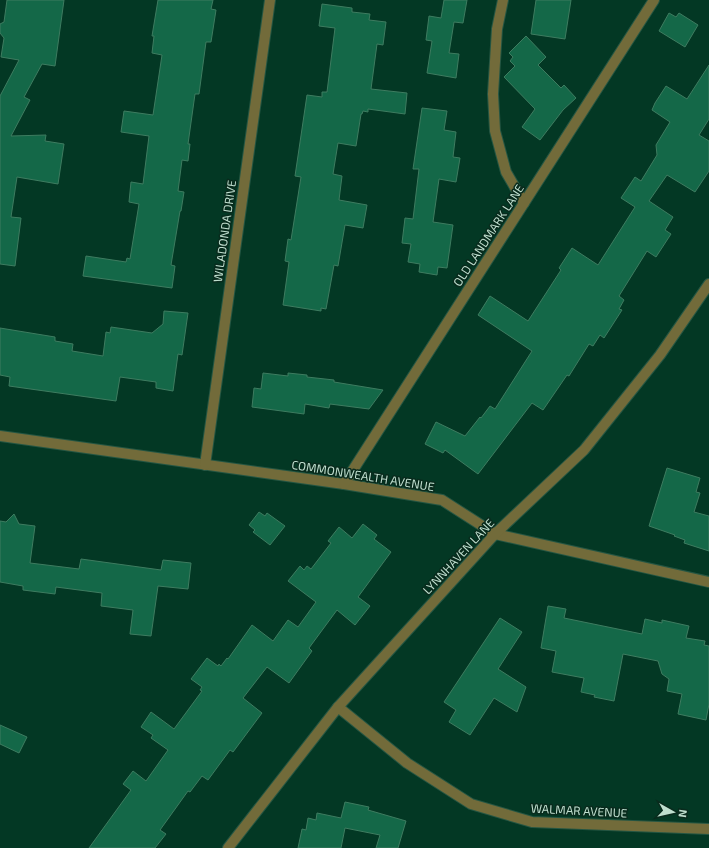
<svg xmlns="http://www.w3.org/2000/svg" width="709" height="848" font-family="'Exo 2',sans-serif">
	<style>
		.building { fill: #146848; stroke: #3e7c60 }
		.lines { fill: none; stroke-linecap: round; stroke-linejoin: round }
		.minor-casing { stroke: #255643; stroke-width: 12 }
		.minor { stroke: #726b3a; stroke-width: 10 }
		.labels { text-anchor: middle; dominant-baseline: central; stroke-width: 3; stroke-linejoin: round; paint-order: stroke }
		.street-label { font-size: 12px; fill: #bfdece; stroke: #092b1d }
	</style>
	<rect width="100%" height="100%" fill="#033824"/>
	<g class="building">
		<polygon points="7,0 64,0 55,66 42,64 24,97 30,100 11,136 46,135 45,141 64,144 58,184 17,177 11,217 21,218 15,266 0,264 0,96 19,60 1,57 4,38 0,33 0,24 4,22"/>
		<polygon points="158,0 213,0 211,9 216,10 211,42 206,42 199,94 195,94 188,144 190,144 188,161 182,160 178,191 184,192 181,211 180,211 171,265 175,266 172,288 83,276 86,256 126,262 127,258 130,259 139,204 129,202 131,182 143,184 149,136 121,132 124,111 153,115 162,55 152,53 154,36 152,36"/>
		<polygon points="444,0 467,0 463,23 454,22 449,53 459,54 456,78 427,73 432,41 426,40 429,16 441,18"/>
		<polygon points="536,0 571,0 565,39 531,34"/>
		<polygon points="322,4 352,8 352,12 370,14 369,20 386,22 383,45 377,44 371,89 407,93 405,114 368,109 368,112 363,111 362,114 361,114 356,146 338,143 333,174 342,176 339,200 367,205 363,228 345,225 338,266 334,265 326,309 321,308 321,311 283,305 289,262 285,261 288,239 291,240 301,177 295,176 307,95 322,97 322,92 327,92 335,28 319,26"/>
		<polygon points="669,13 676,17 679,13 698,25 685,47 659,31"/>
		<polygon points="526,36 546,57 538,65 561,88 564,85 576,98 563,110 540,140 522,127 535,109 504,77 515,66 510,61 513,57 509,53"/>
		<polygon points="709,65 709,119 699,135 709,141 709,171 695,192 667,175 649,201 673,217 665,230 671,234 656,257 647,251 619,296 624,300 619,309 622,310 604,338 600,335 593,346 589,344 569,376 567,375 543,410 532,403 478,474 445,450 443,453 425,444 436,422 465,436 480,417 481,418 490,406 495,409 532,351 478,315 490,296 528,321 561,270 559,268 572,248 598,265 635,207 621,198 635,177 641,181 657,155 656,145 670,122 652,110 655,103 666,86 687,99"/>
		<polygon points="422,108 447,111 444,130 456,132 453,157 460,158 456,182 439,179 433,222 453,225 447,268 438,267 437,275 419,272 420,264 408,262 411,244 402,243 405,218 413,219 419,169 413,169"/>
		<polygon points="164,311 188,313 182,355 178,354 173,391 156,388 156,382 120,377 116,401 9,386 10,377 0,375 0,328 55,337 55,341 73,344 72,351 103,356 106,332 110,333 111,327 152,333 163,324"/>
		<polygon points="263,373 288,376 288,373 307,375 307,377 334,380 334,382 383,390 369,409 330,404 329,408 305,404 304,414 252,407 254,388 261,389"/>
		<polygon points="667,468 700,478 696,492 700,493 694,512 709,516 709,551 684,543 685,540 674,536 675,535 649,526"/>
		<polygon points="259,512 265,516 267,513 285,526 270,545 253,532 255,530 249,525"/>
		<polygon points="14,514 19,524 35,526 30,563 79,569 81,559 161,570 163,560 191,563 188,589 158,586 151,636 130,634 133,610 101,606 102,593 56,587 55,594 23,590 23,586 0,582 0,521 6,522"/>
		<polygon points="363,524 377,535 374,539 391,552 358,597 370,606 355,625 337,610 309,648 312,651 289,683 267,667 243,698 262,713 233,752 230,750 208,780 202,776 190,792 188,791 160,830 166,834 155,848 89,848 131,790 123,784 133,771 146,781 168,750 151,738 153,735 141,727 151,712 174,729 202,691 200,690 202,687 191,679 207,658 218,666 219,664 221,666 227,658 228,659 252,625 273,641 288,620 298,627 316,602 288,581 300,566 304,570 307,566 311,569 331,543 328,541 339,527 352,538"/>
		<polygon points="548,606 566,609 564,618 642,634 645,619 662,623 662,620 689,626 686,638 705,641 704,645 709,646 709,704 706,720 678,714 682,694 667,691 669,679 662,674 658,661 623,654 614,701 594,697 595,695 581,692 584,678 552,672 556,651 541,648"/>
		<polygon points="500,618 522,632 498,669 526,687 517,712 494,698 470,735 449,722 456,710 444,702"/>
		<polygon points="0,725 27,737 19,753 0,744"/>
		<polygon points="345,802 369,807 368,810 406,821 398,848 376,848 380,835 345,828 341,848 298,848 302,829 306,830 308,818 316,820 317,813 341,818"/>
	</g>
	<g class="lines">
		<defs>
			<g id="minor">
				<polyline points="503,0 497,29 493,94 495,131 506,172 524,203"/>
				<polyline points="0,436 344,484 442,500 495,534 709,582"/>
				<polyline points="205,465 270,0"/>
				<polyline points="344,484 654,0"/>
				<polyline points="338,707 407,763 471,804 532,822 709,829"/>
				<polyline points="228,848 338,707 495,534 584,450 660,355 709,284"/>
			</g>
		</defs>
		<use href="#minor" class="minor-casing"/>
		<use href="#minor" class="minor"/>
	</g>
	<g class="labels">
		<g class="street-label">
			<text transform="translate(224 231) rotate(-82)">WILADONDA DRIVE</text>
			<text transform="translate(488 235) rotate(-57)">OLD LANDMARK LANE</text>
			<text transform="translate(363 475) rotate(9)">COMMONWEALTH AVENUE</text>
			<text transform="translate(458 556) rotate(-47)">LYNNHAVEN LANE</text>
			<text transform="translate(579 810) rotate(3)">WALMAR AVENUE</text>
		</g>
	</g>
	<g transform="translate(673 812) rotate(98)" stroke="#092b1d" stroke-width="3" paint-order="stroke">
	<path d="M0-3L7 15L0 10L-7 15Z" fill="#bfdece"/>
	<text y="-6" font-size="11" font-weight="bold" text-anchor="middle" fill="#bfdece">N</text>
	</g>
</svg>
